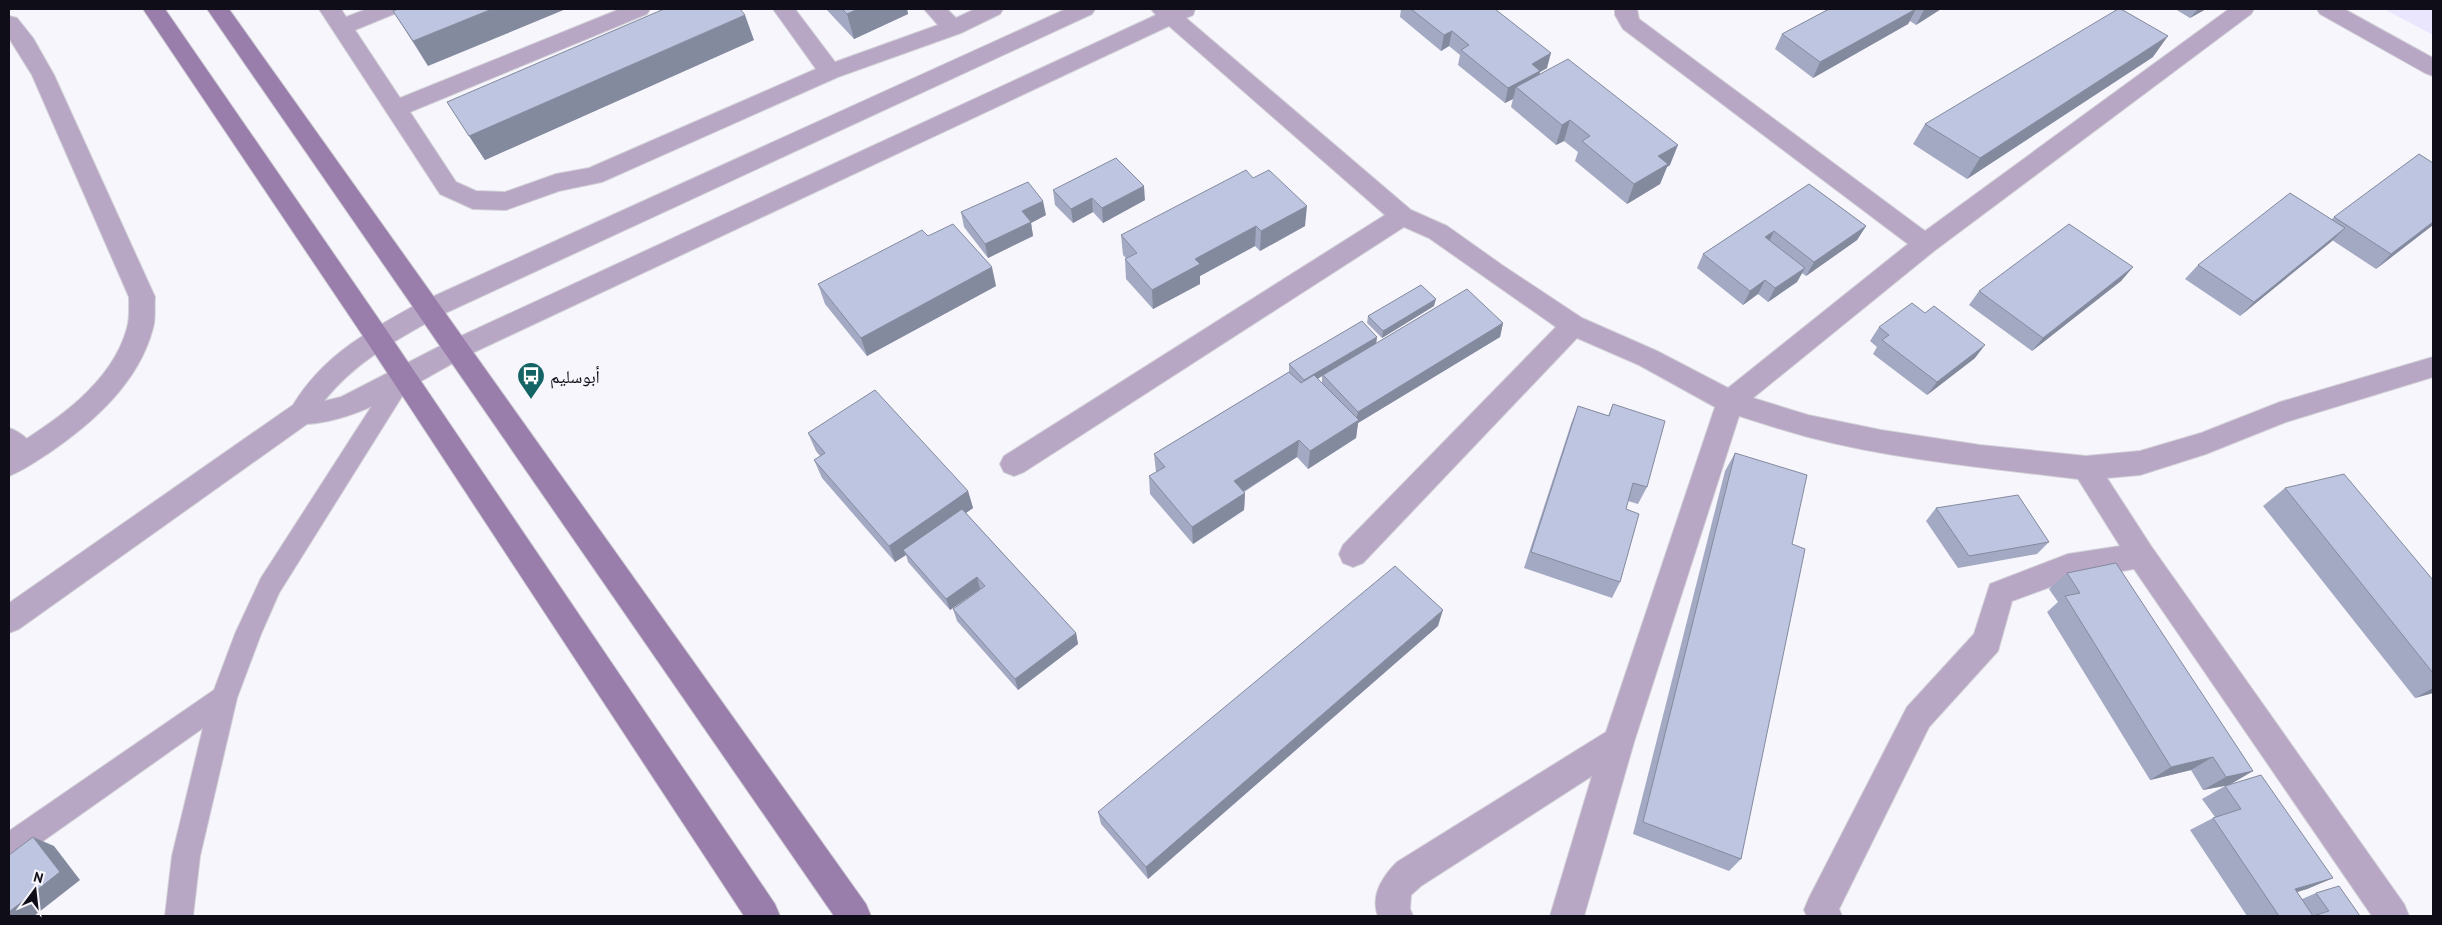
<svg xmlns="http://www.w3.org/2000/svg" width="2442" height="925" font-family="'PT Sans','Noto Naskh Arabic',sans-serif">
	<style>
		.built { fill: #eae6fd }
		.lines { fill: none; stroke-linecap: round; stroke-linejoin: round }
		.service-casing { stroke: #d2d1d7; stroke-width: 2 }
		.minor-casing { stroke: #d2d1d7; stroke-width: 2 }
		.secondary-casing { stroke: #d2d1d7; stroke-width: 2 }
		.service { fill: #b8a6c5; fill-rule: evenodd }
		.minor { fill: #b8a6c5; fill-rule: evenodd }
		.secondary { fill: #997eab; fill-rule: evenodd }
		.wall { fill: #a3a9c2; fill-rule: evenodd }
		.shaded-wall { fill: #848a9e }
		.building { fill: #bdc5e1; stroke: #848a9e }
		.labels { text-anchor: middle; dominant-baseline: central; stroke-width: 4; stroke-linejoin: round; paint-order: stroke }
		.poi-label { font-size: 18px; fill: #0f0d17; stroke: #f7f6fc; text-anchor: start }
	</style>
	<rect width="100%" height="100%" fill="#f7f6fc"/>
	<polygon class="built" points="2384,9 2433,9 2433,35"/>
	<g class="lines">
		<defs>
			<g id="service">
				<polygon points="403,367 411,370 414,376 411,382 279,593 261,634 237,698 200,856 193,916 165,916 172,856 203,728 19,858 9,862 9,831 214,690 235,634 261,578 395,370"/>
				<path d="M9 428C21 432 32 442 38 453L34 460C23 464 18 460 9 452Z"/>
			</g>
			<g id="minor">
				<polygon points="319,9 341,9 346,17 367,9 397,9 394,14 355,30 400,98 620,9 650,9 647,14 410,112 456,182 476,191 505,192 556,174 589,168 816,69 773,9 795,9 835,62 938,25 924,9 947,9 956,18 975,9 1003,9 1000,14 961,33 838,77 602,182 559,191 506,210 473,209 440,194"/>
				<path d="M1066 9H1095L1092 14 439 316C396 340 355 362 324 401L341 397 448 342 1156 15 1151 9H1195L1193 15 1186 18 1411 210 1447 226 1502 265 1582 318 1657 351 1728 388 1908 244 1623 29 1615 15V9H1637L1639 19 1925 231 2229 9H2254L2251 14 1934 251 1753 398 1808 415 1881 430 1980 445 2086 456 2140 451 2201 433 2280 402 2433 357V377L2286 422 2206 454 2140 475 2107 478 2151 546 2404 904 2409 916H2372L2134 569 2069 580 2012 601 1998 651 1929 727 1839 909 1842 916H1807L1804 910 1809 898 1907 707 1974 634 1990 584 2068 554 2120 546 2078 479C1988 468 1896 460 1808 437 1785 431 1762 423 1739 416L1634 742 1584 916H1550L1592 776 1421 886 1411 895 1410 909 1413 916H1378C1370 895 1383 876 1397 862L1606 732 1715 407 1639 365 1577 338 1363 563 1353 567 1343 563 1339 554 1343 545 1556 327 1429 238 1404 227 1024 472 1014 476 1004 472 1000 464 1004 456 1385 215 1169 26 466 356C419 381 361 421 307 424L19 629 9 633V603L293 405C325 353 369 331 421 302Z"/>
				<polygon points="2317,9 2344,9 2433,58 2433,76 2425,73 2320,14"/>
				<path d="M9 16 17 18 33 38 54 75 155 297C154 307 156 318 153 328 139 382 94 422 49 453 36 461 24 470 9 476V450C55 421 112 384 127 328 130 318 129 307 129 297L32 75 9 38Z"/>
			</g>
			<g id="secondary">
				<polygon points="143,9 165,9 387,331 775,904 780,916 744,916 369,345"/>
				<polygon points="207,9 229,9 866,904 871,916 834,916"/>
			</g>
		</defs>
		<use href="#service" class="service-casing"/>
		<use href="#minor" class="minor-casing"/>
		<use href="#secondary" class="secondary-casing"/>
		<use href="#service" class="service"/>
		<use href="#minor" class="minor"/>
		<use href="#secondary" class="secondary"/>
	</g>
	<g class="wall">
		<polygon points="398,9 428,66 393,11"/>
		<polygon points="826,9 907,9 908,14 854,39"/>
		<polygon points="1401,9 1495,9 1547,68 1540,72 1539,74 1670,165 1667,167 1660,184 1627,204 1575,161 1578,152 1564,141 1556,145 1511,107 1513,99 1505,103 1458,65 1460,55 1449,46 1441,51 1400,17"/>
		<polygon points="1829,9 1941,9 1916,25 1910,21 1908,24 1813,78 1775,49 1782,34"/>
		<polygon points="2175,9 2206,9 2190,18"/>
		<polygon points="754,40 485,160 447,102"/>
		<polygon points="2153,57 1967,179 1913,144 1925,124"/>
		<polygon points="2433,163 2433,225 2376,269 2332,240 2240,316 2185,279 2198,265 2332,219 2334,217"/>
		<polygon points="1253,178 1305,226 1260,251 1255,246 1200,276 1200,284 1153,309 1126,279 1125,259 1126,258 1123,255 1121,235"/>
		<polygon points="1809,184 1866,226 1857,240 1806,276 1802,273 1797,282 1768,302 1758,294 1743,305 1697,268 1703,254"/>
		<polygon points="1053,190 1145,200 1103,223 1093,212 1073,223 1055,205"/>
		<polygon points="961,212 1046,215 1031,223 1033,236 988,258 964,227"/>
		<polygon points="928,236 996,286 867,356 825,304 818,284"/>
		<polygon points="2133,267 2121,281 2032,351 1969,305 1979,291"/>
		<polygon points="1434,306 1382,338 1367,323 1368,316"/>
		<path d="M1503 323 1500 337 1358 423 1356 438 1308 469 1297 457 1244 492 1245 493 1244 510 1193 544 1150 494 1149 476 1156 472 1154 454 1289 372V364L1377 337 1376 343ZM1322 376V383L1318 379Z"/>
		<polygon points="1879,327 1975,358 1927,395 1873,354 1877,347 1870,341"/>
		<polygon points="1613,404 1647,487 1638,504 1628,501 1626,509 1620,582 1612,598 1524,568 1571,424 1578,406 1608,416"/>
		<polygon points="808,433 968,491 973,508 966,513 1076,633 1078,644 1018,690 957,621 953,609 981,589 950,610 908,562 906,555 895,562 822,478 814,460 820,456 816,451"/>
		<polygon points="1735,453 1792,544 1741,859 1729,871 1633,834 1725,471"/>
		<polygon points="2285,488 2433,580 2433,693 2415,698 2263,506"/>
		<polygon points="1936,508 2049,542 2037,554 1958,568 1926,521"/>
		<polygon points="2067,573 2253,771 2229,785 2203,790 2191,770 2150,780 2047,612 2058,602 2049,589"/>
		<polygon points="1438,626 1148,879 1101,824 1098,812"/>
		<polygon points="2225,786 2333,878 2307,889 2297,892 2302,899 2316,893 2360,916 2247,916 2190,830 2215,817 2202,799"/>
	</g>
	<g class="shaded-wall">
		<polygon points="492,9 566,9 428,66 413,41"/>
		<polygon points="858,9 907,9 908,14 854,39 847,14"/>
		<polygon points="1916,9 1908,24 1813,78 1820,62"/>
		<polygon points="1925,9 1941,9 1916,25 1924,10"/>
		<polygon points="2198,9 2206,9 2190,18"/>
		<polygon points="745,15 754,40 485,160 469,136"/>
		<polygon points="1452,31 1449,46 1441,51 1444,35"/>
		<polygon points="2168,36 2153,57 1967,179 1980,158"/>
		<polygon points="1551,53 1547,68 1540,72 1537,86 1516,87 1513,99 1505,103 1508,88 1532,64"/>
		<polygon points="1570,120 1564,141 1556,145 1562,125"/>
		<polygon points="1678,145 1670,165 1667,167 1660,184 1627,204 1634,184 1658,156"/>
		<polygon points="1144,186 1145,200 1103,223 1102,208"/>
		<polygon points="1092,198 1093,212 1073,223 1071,209"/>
		<polygon points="1043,201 1046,215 1031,223 1033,236 988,258 985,244 1022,211"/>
		<polygon points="1307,206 1305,226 1260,251 1261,231"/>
		<polygon points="2433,222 2433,225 2376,269 2391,254"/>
		<polygon points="1256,226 1255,246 1200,276 1200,284 1153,309 1152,290 1195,259"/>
		<polygon points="1866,226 1857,240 1806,276 1814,262"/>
		<polygon points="2345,228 2331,242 2240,316 2254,302"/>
		<polygon points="1774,231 1767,246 1765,237"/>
		<polygon points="992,267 996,286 867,356 861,338"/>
		<polygon points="2133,267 2121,281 2032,351 2043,338"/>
		<polygon points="1805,268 1797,282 1768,302 1775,288"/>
		<polygon points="1765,280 1758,294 1743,305 1750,291"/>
		<polygon points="1436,299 1434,306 1382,338 1383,331"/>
		<polygon points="1503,323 1500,337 1358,423 1356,438 1308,469 1310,451 1356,421 1358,412"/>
		<polygon points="1377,337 1376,344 1323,375 1322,376 1303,388 1304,380"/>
		<polygon points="1985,345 1975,358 1927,395 1937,382"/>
		<polygon points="1299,440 1297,457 1233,498 1234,481"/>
		<polygon points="968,491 973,508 907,554 903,550 906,555 895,562 889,546"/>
		<polygon points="1245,493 1244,510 1193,544 1192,527"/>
		<polygon points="977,577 980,589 950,610 946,599"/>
		<polygon points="1443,610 1438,626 1148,879 1146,867"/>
		<polygon points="1076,633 1078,644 1018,690 1015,679"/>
		<polygon points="2433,688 2433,693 2415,698"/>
		<polygon points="2213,757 2191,770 2150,780 2171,767"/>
		<polygon points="2253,771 2229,785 2203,790 2226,777"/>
		<polygon points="33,837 54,846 80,880 34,916 9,916 9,912"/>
		<polygon points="2333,878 2307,889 2270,900 2295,889"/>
	</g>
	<g class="building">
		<polygon points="398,9 492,9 413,41 393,11"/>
		<polygon points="664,9 740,9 745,15 469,136 447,102"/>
		<polygon points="842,9 858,9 847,14"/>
		<polygon points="1411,9 1495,9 1551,53 1532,64 1540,71 1508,88 1461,50 1469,45 1452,31 1444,35"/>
		<polygon points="1829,9 1916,9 1820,62 1782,34"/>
		<polygon points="2118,9 2121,9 2168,36 1980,158 1925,124"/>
		<polygon points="1568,59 1678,145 1658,156 1668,164 1634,184 1582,141 1590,136 1570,120 1562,125 1516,87"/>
		<polygon points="2419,154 2433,163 2433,222 2391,254 2334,217"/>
		<polygon points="1116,158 1144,186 1102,208 1092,198 1071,209 1053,190"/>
		<polygon points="1246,170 1253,178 1269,170 1307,206 1261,231 1256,226 1195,259 1200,264 1152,290 1125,259 1137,253 1121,235"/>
		<polygon points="1028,182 1043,201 1022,211 1031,222 985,244 961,212"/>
		<polygon points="1809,184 1866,226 1814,262 1774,231 1765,237 1805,268 1775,288 1765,280 1750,291 1703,254"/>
		<polygon points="2290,193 2345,228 2254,302 2198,265"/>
		<polygon points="953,224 992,267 861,338 818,284 922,230 928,236"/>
		<polygon points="2069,224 2133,267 2043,338 1979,291"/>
		<polygon points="1421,285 1436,299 1383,331 1368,316"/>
		<polygon points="1467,289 1503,323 1358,412 1323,375"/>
		<polygon points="1912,303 1925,313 1934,306 1985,345 1937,382 1882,340 1889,335 1879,327"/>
		<polygon points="1362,321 1377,337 1304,380 1289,364"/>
		<polygon points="1289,372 1301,383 1314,375 1359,420 1310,451 1299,440 1234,481 1245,493 1192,527 1149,476 1165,467 1154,454"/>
		<polygon points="875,390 968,491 889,546 814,460 825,453 808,433"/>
		<polygon points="1613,404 1665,421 1647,487 1633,483 1626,509 1639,514 1620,582 1531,552 1578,406 1609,416"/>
		<polygon points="1735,453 1807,475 1792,544 1805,549 1741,859 1643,822"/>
		<polygon points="2344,474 2433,580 2433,673 2285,488"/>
		<polygon points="2018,495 2049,542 1969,556 1936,508"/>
		<polygon points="962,509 1076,633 1015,679 953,609 985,586 977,577 946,599 903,550"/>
		<polygon points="2116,563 2253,771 2226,777 2213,757 2171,767 2065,596 2080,593 2067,573"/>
		<polygon points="1395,566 1443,610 1146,867 1098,812"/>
		<polygon points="2261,775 2333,878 2295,889 2313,916 2329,911 2316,893 2339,886 2360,916 2279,916 2213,818 2241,809 2225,786"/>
		<polygon points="33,837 60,872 9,912 9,855"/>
	</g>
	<defs>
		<symbol id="bus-pin" viewBox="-11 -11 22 30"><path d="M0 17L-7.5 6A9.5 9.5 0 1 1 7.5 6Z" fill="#146465" stroke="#f7f6fc"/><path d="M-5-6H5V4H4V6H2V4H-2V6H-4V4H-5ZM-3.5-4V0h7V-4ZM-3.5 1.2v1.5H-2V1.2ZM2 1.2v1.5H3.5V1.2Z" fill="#fff"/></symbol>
	</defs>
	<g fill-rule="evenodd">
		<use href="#bus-pin" x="515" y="360" width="32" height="43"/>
	</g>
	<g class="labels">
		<g class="poi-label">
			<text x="550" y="376">أبوسليم</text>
		</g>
	</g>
	<rect width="2442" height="925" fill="none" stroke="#0f0d17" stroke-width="20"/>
	<g transform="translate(35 890) rotate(15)" stroke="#f7f6fc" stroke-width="4" paint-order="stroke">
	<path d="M0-4L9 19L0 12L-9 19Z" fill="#0f0d17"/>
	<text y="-8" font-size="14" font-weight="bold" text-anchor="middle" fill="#0f0d17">N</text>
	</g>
</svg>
